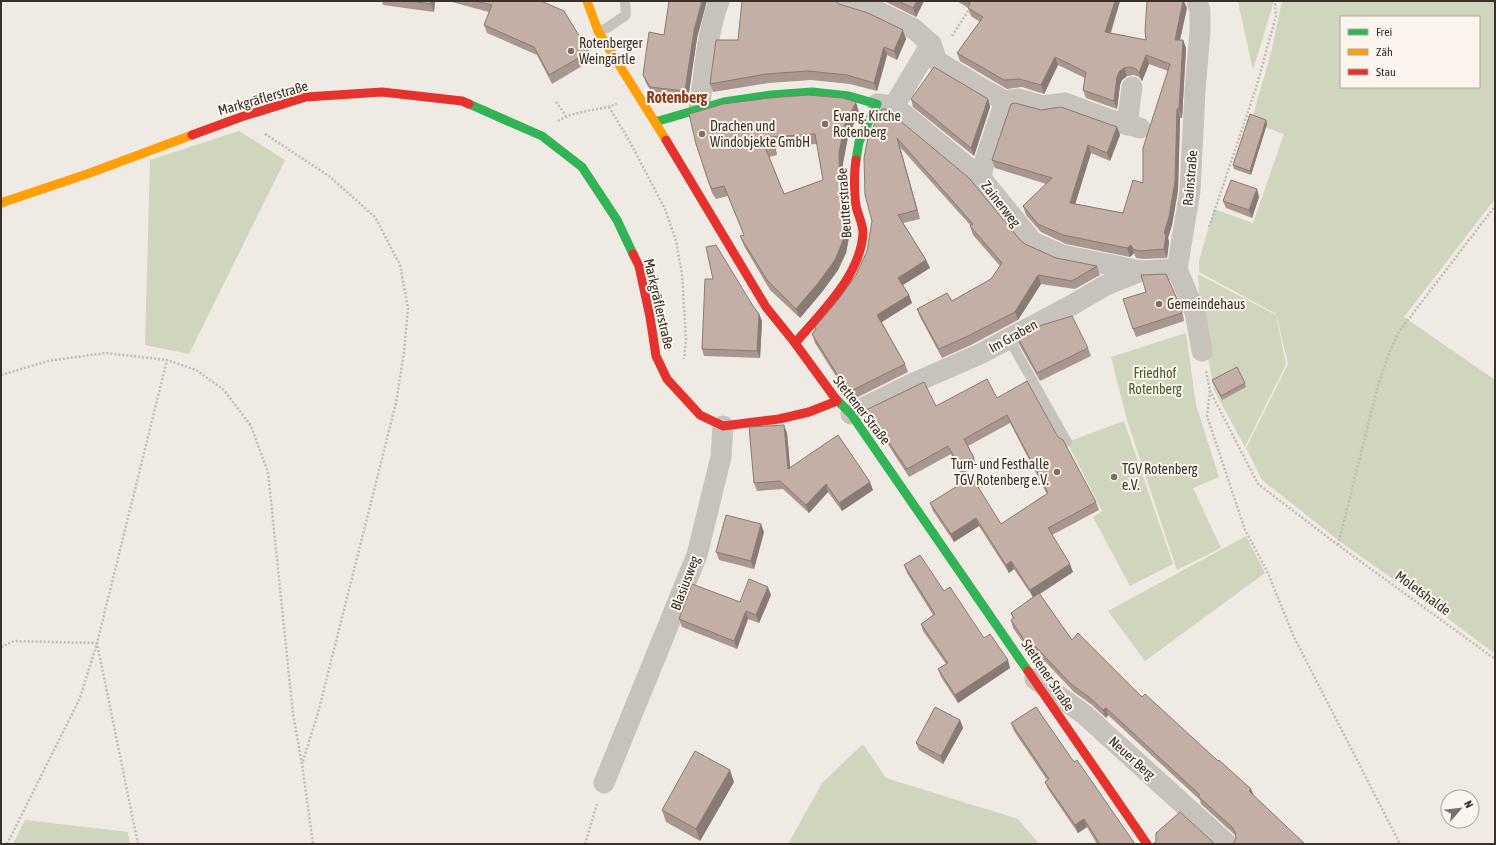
<svg xmlns="http://www.w3.org/2000/svg" width="1496" height="845" font-family="'Asap Condensed',sans-serif">
	<style>
		.green { fill: #d0d5be; fill-rule: evenodd }
		.lines { fill: none; stroke-linecap: round; stroke-linejoin: round }
		.path { stroke: #c1bbb5; stroke-width: 2.5; stroke-dasharray: 2 2; stroke-linecap: butt }
		.lane { stroke: #c8c2bd; stroke-width: 10 }
		.street { stroke: #c8c2bd; stroke-width: 21 }
		.fast { stroke: #30b455; stroke-width: 9 }
		.slow { stroke: #ff9f0a; stroke-width: 9 }
		.jam { stroke: #e5322d; stroke-width: 9 }
		.wall { fill: #a8968f; fill-rule: evenodd }
		.shaded-wall { fill: #887a74 }
		.building { fill: #c3afa6; stroke: #887a74; fill-rule: evenodd }
		.poi-dot { fill: #7a716b; stroke: #fbf5ed; stroke-width: 1.5 }
		.labels { text-anchor: middle; dominant-baseline: central; stroke-width: 4; stroke-linejoin: round; paint-order: stroke }
		.poi-label { font-size: 14px; fill: #3a302a; stroke: #fbf5ed; text-anchor: start }
		.street-label { font-size: 14px; fill: #3a302a; stroke: #fbf5ed }
		.park-label { font-size: 14px; fill: #47592d; stroke: #fbf5ed }
		.quarter-label { font-size: 16px; font-weight: bold; fill: #8a3f22; stroke: #fbf5ed }
	</style>
	<rect width="100%" height="100%" fill="#f0eae4"/>
	<g class="green">
		<polygon points="1238,1 1274,1 1253,70 1238,2"/>
		<path d="M1282 1H1495V199L1404 317 1495 380V654L1438 611 1342 543 1262 480 1246 448 1288 364 1276 314 1199 272V261L1214 209 1253 223 1284 134 1251 122 1271 53ZM1341 17H1479V87H1341Z"/>
		<polygon points="239,131 285,160 189,354 145,345 150,160"/>
		<polygon points="1198,274 1276,315 1286,364 1245,447 1214,390 1200,313"/>
		<polygon points="1186,333 1196,405 1219,477 1193,488 1221,548 1177,570 1127,420 1111,357"/>
		<polygon points="1124,421 1173,564 1130,586 1093,517 1102,511 1067,442"/>
		<polygon points="1246,536 1265,573 1145,661 1108,611"/>
		<polygon points="863,744 886,778 1018,819 1039,844 788,844 822,783"/>
		<polygon points="25,820 128,832 130,844 13,844"/>
	</g>
	<g class="lines">
		<g class="path">
			<polyline points="952,36 970,8"/>
			<polyline points="556,102 566,116"/>
			<polyline points="609,107 630,142 665,209 676,241 682,274 686,340 684,359"/>
			<path d="M558 121C576 110 598 111 617 104"/>
			<polyline points="265,134 329,176 375,217 400,265 408,308 404,352 396,403 318,713 302,764"/>
			<polyline points="1209,227 1256,88 1276,16 1275,1"/>
			<polyline points="1206,371 1210,391 1258,484 1338,545 1495,659"/>
			<polyline points="1,375 48,361 105,353 167,360 196,370 224,390 251,426 268,472 293,714 302,764 313,844"/>
			<polyline points="1210,391 1207,416 1245,530 1267,571 1294,637 1400,844"/>
			<polyline points="1338,545 1378,385 1387,359 1398,333 1495,206"/>
			<polyline points="1,647 14,641 97,643 167,360"/>
			<polyline points="7,844 80,698 97,643 138,844"/>
			<polyline points="585,844 597,804"/>
		</g>
		<g class="lane">
			<polyline points="598,31 607,28 626,15 625,1"/>
			<polyline points="1009,339 1067,442"/>
		</g>
		<g class="street">
			<polyline points="846,1 875,10 914,29 931,44 937,61 981,88 1005,101 1019,99 1043,106 1065,103 1108,119 1140,128"/>
			<polyline points="1197,1 1200,11 1200,31 1195,91 1190,191 1177,269 1195,312 1202,351"/>
			<polyline points="877,104 894,106 981,178 1033,242 1062,255 1141,271"/>
			<polyline points="894,106 931,44"/>
			<path d="M699 108C705 72 706 36 719 1"/>
			<polyline points="1127,125 1132,87"/>
			<polyline points="981,178 984,163 1005,101"/>
			<polyline points="851,414 916,382 980,354 1072,305 1106,285 1141,271 1177,269"/>
			<polyline points="1035,679 1085,715 1227,844"/>
			<polyline points="604,783 697,555 721,457 723,426"/>
		</g>
		<g class="fast">
			<polyline points="469,104 542,136 582,167 617,220 633,254"/>
			<polyline points="655,122 724,102 771,95 812,92 849,96 877,104 859,142 856,160"/>
			<polyline points="835,398 851,414 1028,671"/>
		</g>
		<g class="slow">
			<polyline points="587,1 598,31 666,140"/>
			<polyline points="1,203 87,174 192,135"/>
		</g>
		<g class="jam">
			<polyline points="192,135 241,117 306,97 382,92 462,101 469,104"/>
			<polyline points="666,140 766,307 795,343 835,398"/>
			<polyline points="633,254 639,266 650,317 656,356 667,379 700,415 723,426 779,419 809,412 837,401"/>
			<path d="M795 343C821 313 861 275 863 233 863 224 858 215 856 206 854 194 854 172 856 160"/>
			<polyline points="1028,671 1147,844"/>
		</g>
	</g>
	<g class="wall">
		<polygon points="382,1 435,1 434,12 383,5"/>
		<polygon points="448,1 541,1 589,52 592,60 552,84 537,55 487,33 484,25 489,12"/>
		<polygon points="884,1 924,1 916,17"/>
		<polygon points="957,1 1120,1 1111,33 1146,40 1187,8 1180,40 1183,40 1186,48 1182,118 1180,118 1178,190 1172,225 1168,238 1169,242 1167,258 1142,259 1136,258 1134,253 1130,257 1066,244 1041,232 1026,215 1023,206 1046,184 995,168 992,160 1041,110 1117,127 1120,135 1110,161 1091,153 1075,204 1123,213 1143,183 1168,71 1149,64 1142,81 1139,77 1134,75 1127,76 1122,80 1120,85 1117,109 1086,98 1083,90 1085,78 1058,65 1044,94 1022,87 1007,89 960,61 957,53 980,22 971,16 968,8"/>
		<polygon points="839,4 906,39 897,60 887,55 877,91 850,84 811,80 769,83 713,92 710,84 738,40"/>
		<polygon points="664,35 697,38 688,99 653,95 646,83 643,75"/>
		<polygon points="911,99 988,99 990,107 974,156 913,107"/>
		<polygon points="882,109 1021,241 1025,244 1056,258 1097,266 1100,275 1075,289 1041,284 1018,320 971,345 942,358 920,317 917,309 952,301 991,279 1000,266 973,235 970,226 971,226 900,147 920,219 903,223 926,260 930,268 903,285 909,295 912,303 882,322 905,364 908,372 854,399 846,392 815,343 812,334 815,329 815,327 838,300 856,275 867,251 872,221"/>
		<path d="M859 112 848 137 843 163 844 205 850 232 846 253 838 270 822 292 800 318 770 290 744 246 740 236 744 235 728 196 716 199 712 193 696 144ZM817 144 823 180 784 194 769 157 777 155 775 147Z"/>
		<polygon points="1266,120 1267,124 1251,175 1234,169 1233,165"/>
		<polygon points="1257,189 1259,197 1252,218 1226,208 1223,201"/>
		<polygon points="1166,274 1183,315 1184,321 1136,337 1133,329 1146,292"/>
		<polygon points="713,279 753,306 759,314 762,321 760,358 704,356 702,349"/>
		<polygon points="1018,338 1088,348 1091,356 1040,381 1020,346"/>
		<polygon points="1212,380 1245,383 1246,387 1222,400"/>
		<polygon points="997,398 1058,437 1096,502 1099,510 1052,535 1073,572 1040,594 1072,640 1251,789 1254,796 1236,838 1235,835 1201,804 1200,800 1108,715 1106,718 1092,705 1074,692 1035,651 1031,654 1013,628 1011,620 1013,619 1011,613 1033,597 1014,569 1009,573 979,526 954,542 933,511 930,503 1001,524 1047,494 1010,423 968,446 974,458 977,466 961,474 951,454 909,477 894,454 883,436 882,437 869,418 866,410 936,406"/>
		<polygon points="787,433 790,467 873,490 842,511 828,492 809,513 783,489 757,491 754,483"/>
		<polygon points="764,532 754,569 719,560 716,552"/>
		<polygon points="904,565 944,591 984,638 1010,668 958,703 941,677 938,669 946,664 923,631 921,624 933,615 907,573"/>
		<polygon points="771,595 759,623 748,619 737,649 682,627 679,619 740,602"/>
		<polygon points="960,720 963,728 943,764 919,750 916,743"/>
		<polygon points="1011,723 1074,762 1135,844 1097,844 1087,827 1078,833 1048,789 1045,782 1047,780 1014,731"/>
		<polygon points="734,782 700,841 666,822 662,810"/>
	</g>
	<g class="shaded-wall">
		<polygon points="431,1 435,1 434,12 431,4"/>
		<polygon points="702,1 707,1 697,38 688,99 685,91 694,30"/>
		<polygon points="917,1 924,1 916,17 913,8"/>
		<polygon points="1115,1 1120,1 1108,40 1105,32"/>
		<polygon points="1183,1 1184,1 1187,8 1178,48 1175,40"/>
		<polygon points="903,30 906,39 897,60 894,51"/>
		<polygon points="1183,40 1186,48 1182,118 1179,109"/>
		<polygon points="884,47 887,55 877,91 874,83"/>
		<polygon points="1146,55 1149,64 1142,81 1139,73"/>
		<polygon points="1055,57 1058,65 1044,94 1041,85"/>
		<polygon points="1124,68 1127,76 1122,80 1120,85 1117,109 1114,101 1117,77 1119,72"/>
		<polygon points="988,99 990,107 974,156 971,148"/>
		<polygon points="856,102 859,112 848,137 843,163 844,205 850,232 846,253 838,270 822,292 800,318 796,309 840,195 839,153 844,127"/>
		<polygon points="1177,109 1180,118 1178,190 1172,225 1168,238 1169,242 1167,258 1164,249 1164,233"/>
		<polygon points="1266,120 1267,124 1251,175 1250,171"/>
		<polygon points="1117,127 1120,135 1110,161 1107,153"/>
		<polygon points="771,137 775,147 777,155 773,145"/>
		<polygon points="897,138 900,147 920,219 917,210"/>
		<polygon points="1088,145 1091,153 1073,211 1070,203"/>
		<polygon points="1257,189 1259,197 1252,218 1249,210"/>
		<polygon points="1131,245 1134,253 1130,257 1127,248"/>
		<polygon points="926,260 930,268 901,286 898,278"/>
		<polygon points="1038,275 1041,284 1018,320 1015,312"/>
		<polygon points="909,295 912,303 880,323 877,315"/>
		<polygon points="759,314 762,321 760,358 757,351"/>
		<polygon points="784,425 787,433 791,477 788,469"/>
		<polygon points="870,482 873,490 842,511 839,503"/>
		<polygon points="826,484 828,492 809,513 806,505"/>
		<polygon points="976,518 979,526 954,542 951,534"/>
		<polygon points="761,524 764,532 754,569 751,561"/>
		<polygon points="1011,561 1014,569 1009,573 1006,565"/>
		<polygon points="1070,564 1073,572 1033,598 1030,590"/>
		<polygon points="768,587 771,595 759,623 756,615"/>
		<polygon points="746,611 748,619 737,649 734,641"/>
		<polygon points="1032,643 1035,651 1031,654 1028,646"/>
		<polygon points="1008,660 1010,668 958,703 955,695"/>
		<polygon points="1106,708 1108,715 1106,718 1103,710"/>
		<polygon points="960,720 963,728 943,764 941,756"/>
		<polygon points="730,770 734,782 700,841 696,829"/>
		<polygon points="1251,789 1254,797 1249,791"/>
		<polygon points="1084,819 1087,827 1078,833 1075,825"/>
	</g>
	<g class="building">
		<polygon points="410,1 431,1 431,4"/>
		<polygon points="476,1 541,1 564,11 589,52 549,75 534,47 484,25 492,5"/>
		<polygon points="669,1 702,1 694,30 685,91 650,87 643,75 649,32 664,35"/>
		<polygon points="742,1 835,1 839,4 868,13 903,30 894,51 884,47 874,83 847,75 808,71 766,74 710,84 716,40 738,40"/>
		<polygon points="898,1 917,1 913,8"/>
		<polygon points="967,1 1115,1 1105,32 1146,40 1145,31 1147,1 1183,1 1175,40 1183,40 1179,109 1177,109 1175,181 1169,217 1164,233 1166,234 1164,249 1139,251 1133,249 1131,245 1127,248 1063,235 1038,224 1023,206 1052,178 992,160 1011,104 1015,103 1041,110 1061,107 1117,127 1107,153 1088,145 1070,203 1123,213 1133,180 1143,183 1143,148 1170,64 1146,55 1139,73 1136,69 1131,67 1124,68 1119,72 1117,77 1114,101 1083,90 1086,72 1055,57 1041,85 1019,79 1004,80 957,53 983,17 968,8 970,3"/>
		<polygon points="934,67 988,99 971,148 911,99"/>
		<path d="M808 95 843 98 856 102 844 127 839 153 840 195 847 223 842 243 835 260 819 282 796 309 767 280 740 236 744 235 724 186 712 189 709 183 696 144 689 114 723 104 769 98ZM815 134 823 180 784 194 765 147 773 145 771 137Z"/>
		<polygon points="882,109 886,109 969,178 1021,241 1025,244 1056,258 1097,266 1072,281 1038,275 1015,312 968,336 939,349 917,309 947,293 952,301 991,279 1002,263 970,226 973,224 897,138 917,210 898,215 926,260 898,278 909,295 877,315 905,364 851,391 843,384 812,334 816,329 815,327 838,300 856,275 867,251 872,221 865,195 864,158 868,137"/>
		<polygon points="1250,114 1266,120 1250,171 1233,165"/>
		<polygon points="1231,180 1257,189 1249,210 1223,201"/>
		<polygon points="716,245 753,306 759,314 757,351 702,349 705,279 713,279 706,247"/>
		<polygon points="1166,274 1181,308 1182,313 1133,329 1123,299 1146,292 1141,275"/>
		<polygon points="1072,316 1088,348 1037,373 1018,338 1042,325"/>
		<polygon points="1237,367 1245,383 1221,396 1212,380"/>
		<polygon points="987,379 997,398 1027,381 1058,437 1063,440 1096,502 1048,528 1070,564 1030,590 1011,561 1006,565 976,518 951,534 930,503 972,477 1001,524 1048,493 1007,415 964,439 974,458 959,466 948,446 907,469 891,446 881,428 879,429 866,410 924,382 936,406"/>
		<polygon points="784,425 788,469 838,435 870,482 839,503 826,484 806,505 780,481 754,483 749,427"/>
		<polygon points="726,515 761,524 751,561 716,552"/>
		<polygon points="920,555 944,591 950,587 984,638 990,634 1008,660 955,695 938,669 948,663 921,624 935,614 904,565"/>
		<polygon points="749,579 768,587 756,615 746,611 734,641 679,619 692,584 740,602"/>
		<polygon points="1039,593 1072,640 1078,633 1142,697 1145,694 1218,761 1219,760 1251,789 1249,791 1305,844 1233,844 1236,838 1235,832 1232,827 1198,796 1200,795 1106,708 1103,710 1089,697 1071,684 1032,643 1028,646 1011,620 1014,618 1011,613"/>
		<polygon points="935,707 960,720 941,756 916,743"/>
		<polygon points="1036,707 1074,762 1077,760 1135,844 1100,844 1084,819 1075,825 1045,782 1049,779 1011,723"/>
		<polygon points="695,751 730,770 696,829 662,810"/>
		<polygon points="1180,812 1215,844 1153,844 1156,841 1156,833"/>
	</g>
	<g class="poi-dot">
		<circle cx="571" cy="51" r="4"/>
		<circle cx="825" cy="124" r="4"/>
		<circle cx="702" cy="134" r="4"/>
		<circle cx="1159" cy="304" r="4"/>
		<circle cx="1057" cy="472" r="4"/>
		<circle cx="1114" cy="477" r="4"/>
	</g>
	<g class="labels">
		<g class="poi-label">
			<text x="579" y="43">Rotenberger<tspan x="579" dy="16">Weingärtle</tspan></text>
			<text x="833" y="116">Evang. Kirche<tspan x="833" dy="16">Rotenberg</tspan></text>
			<text x="710" y="126">Drachen und<tspan x="710" dy="16">Windobjekte GmbH</tspan></text>
			<text x="1167" y="304">Gemeindehaus</text>
			<text x="1049" y="464" text-anchor="end">Turn- und Festhalle<tspan x="1049" dy="16">TGV Rotenberg e.V.</tspan></text>
			<text x="1122" y="469">TGV Rotenberg<tspan x="1122" dy="16">e.V.</tspan></text>
		</g>
		<g class="street-label">
			<text transform="translate(263 98) rotate(-16)">Markgräflerstraße</text>
			<text transform="translate(1190 178) rotate(-85)">Rainstraße</text>
			<text transform="translate(844 203) rotate(-94)">Beutterstraße</text>
			<text transform="translate(1001 204) rotate(52)">Zainerweg</text>
			<text transform="translate(659 304) rotate(77)">Markgräflerstraße</text>
			<text transform="translate(1013 336) rotate(-29)">Im Graben</text>
			<text transform="translate(862 410) rotate(52)">Stettener Straße</text>
			<text transform="translate(685 583) rotate(-69)">Blasiusweg</text>
			<text transform="translate(1423 593) rotate(36)">Moletshalde</text>
			<text transform="translate(1048 675) rotate(56)">Stettener Straße</text>
			<text transform="translate(1132 758) rotate(42)">Neuer Berg</text>
		</g>
		<g class="park-label">
			<text x="1155" y="373">Friedhof<tspan x="1155" dy="16">Rotenberg</tspan></text>
		</g>
		<g class="quarter-label">
			<text x="677" y="97">Rotenberg</text>
		</g>
	</g>
	<rect width="1496" height="845" fill="none" stroke="#3a302a" stroke-width="4"/>
	<rect x="1340" y="16" width="140" height="72" fill="#fbf5ed" stroke="#aea69f"/>
	<rect x="1348" y="29" width="20" height="6" fill="#30b455" stroke="#aea69f"/>
	<text x="1376" y="36" font-size="12" fill="#3a302a">Frei</text>
	<rect x="1348" y="49" width="20" height="6" fill="#ff9f0a" stroke="#aea69f"/>
	<text x="1376" y="56" font-size="12" fill="#3a302a">Zäh</text>
	<rect x="1348" y="69" width="20" height="6" fill="#e5322d" stroke="#aea69f"/>
	<text x="1376" y="76" font-size="12" fill="#3a302a">Stau</text>
	<g transform="translate(1460 809) rotate(62)"><circle r="19" fill="#fbf5ed" stroke="#aea69f"/>
	<path d="M0-3L7 15L0 10L-7 15Z" fill="#7a716b"/>
	<text y="-6" font-size="11" font-weight="bold" text-anchor="middle" fill="#3a302a">N</text>
	</g>
</svg>
